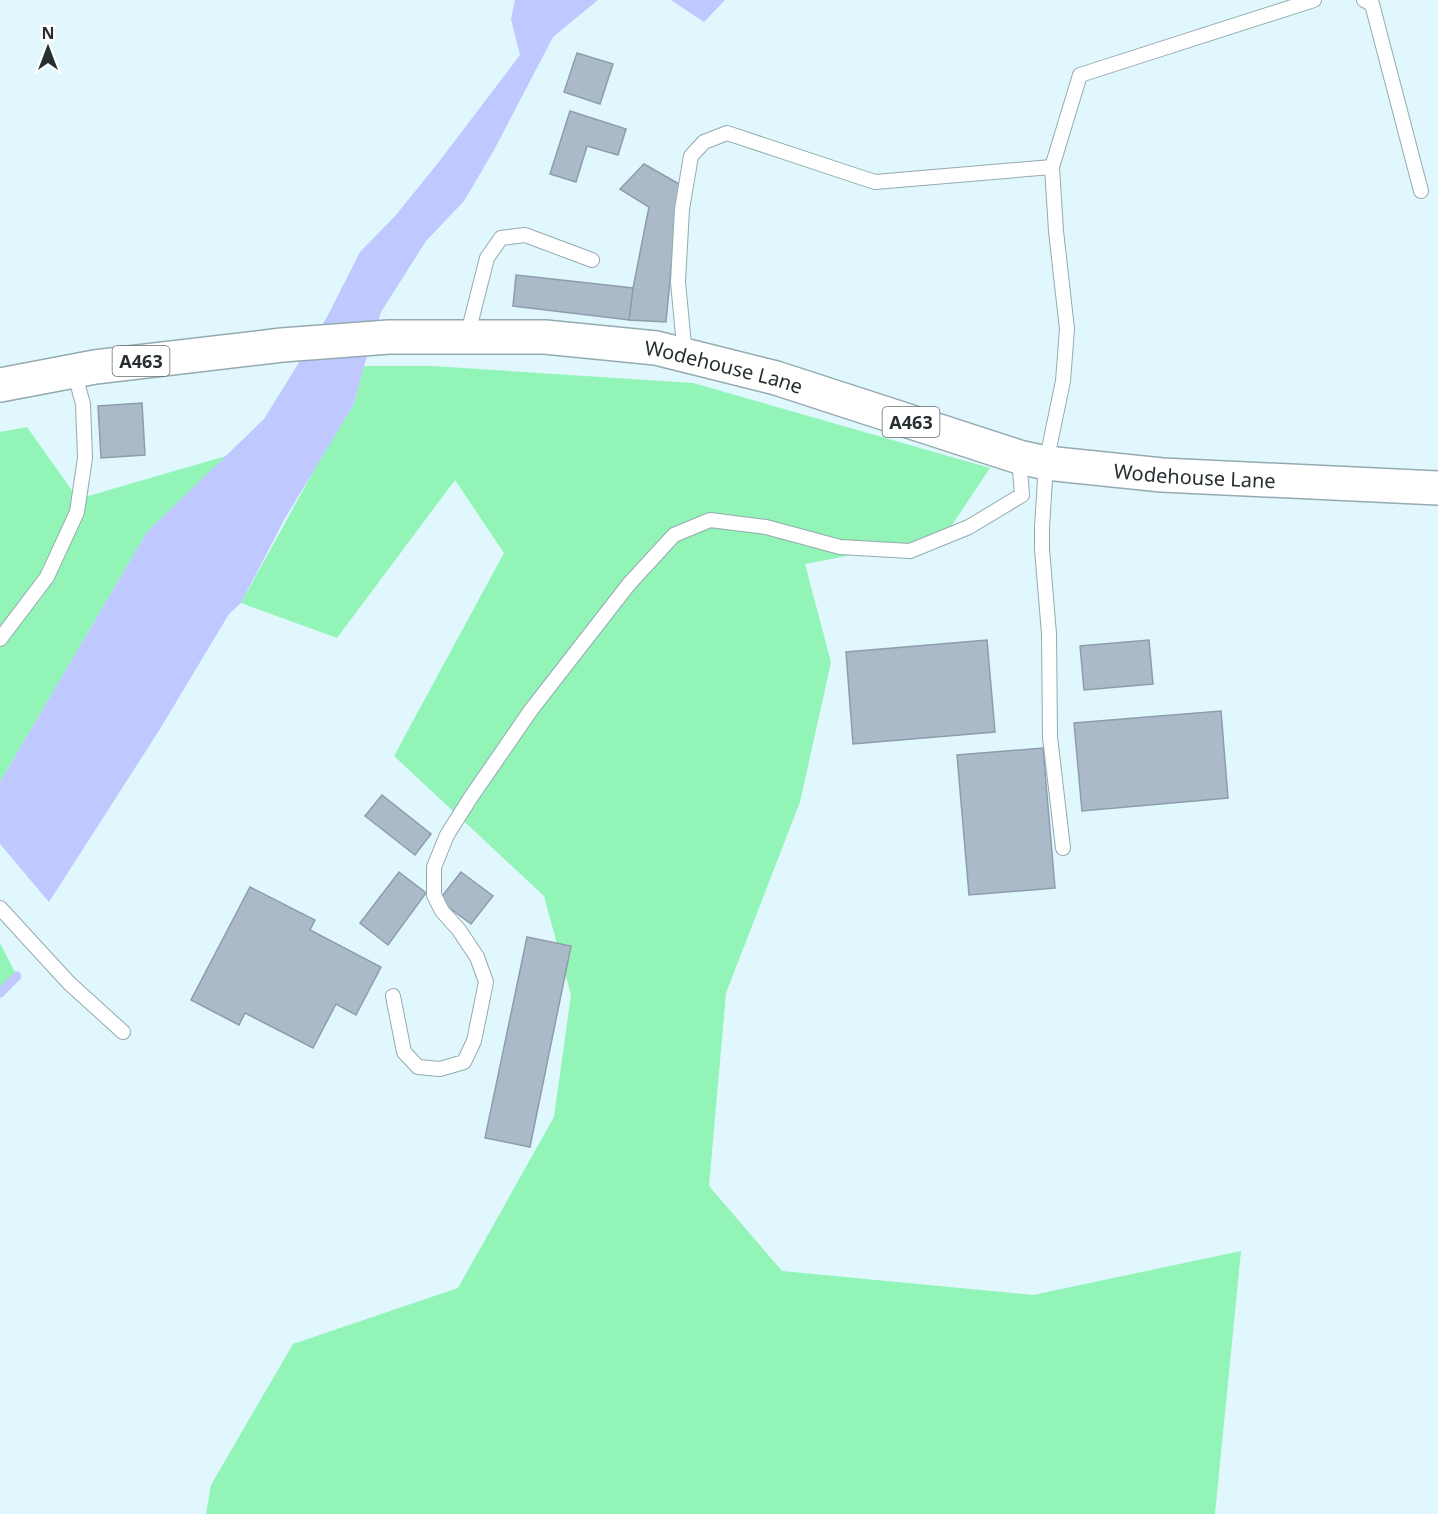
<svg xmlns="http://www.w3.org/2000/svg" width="1438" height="1514" font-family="'Noto Sans',sans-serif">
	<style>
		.green { fill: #92f4b7 }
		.water { fill: #bfc8ff }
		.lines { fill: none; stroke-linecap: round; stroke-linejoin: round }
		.stream { stroke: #bfc8ff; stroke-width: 9 }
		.building { fill: #abbac8; stroke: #8e9dab; stroke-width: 1.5 }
		.service-casing { stroke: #94aab0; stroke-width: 16 }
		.primary-casing { stroke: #94aab0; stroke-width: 36 }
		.service { stroke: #fff; stroke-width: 14 }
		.primary { stroke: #fff; stroke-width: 33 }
		.labels { text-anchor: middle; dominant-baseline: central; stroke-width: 4.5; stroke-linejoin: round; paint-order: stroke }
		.shield { fill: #fff; stroke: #676d6f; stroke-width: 1.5 }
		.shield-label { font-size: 18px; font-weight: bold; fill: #262f31 }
		.street-label { font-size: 20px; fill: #262f31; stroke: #fff }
	</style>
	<rect width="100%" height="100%" fill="#e0f7fe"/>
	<g class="green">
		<polygon points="364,366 432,366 693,383 990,468 944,537 805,564 831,662 800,802 726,993 709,1186 782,1271 1033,1295 1241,1251 1215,1514 206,1514 211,1485 293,1344 458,1288 554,1117 571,995 544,896 394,756 504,553 455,480 337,638 241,603 318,463 354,404"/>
		<polygon points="27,427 78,499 226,456 147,532 0,782 0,432"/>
		<polygon points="0,943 17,976 0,993"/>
	</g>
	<g class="water">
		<polygon points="515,0 598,0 553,37 494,150 464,201 426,241 381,312 364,366 354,404 284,520 241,603 229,614 160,729 49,902 0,844 0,782 147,532 264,419 327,317 360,252 396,215 438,163 520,55 511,19"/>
		<polygon points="671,0 725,0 704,22"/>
	</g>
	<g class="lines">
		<polyline class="stream" points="0,993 17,976"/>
	</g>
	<g class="building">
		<polygon points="577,53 613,64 600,104 564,92"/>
		<polygon points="570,111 626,129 618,155 587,146 576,182 550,174"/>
		<polygon points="644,164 679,184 666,322 629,320 633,288 649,207 620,189"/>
		<polygon points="516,275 633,288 629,320 513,306"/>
		<polygon points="142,403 145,455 101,458 98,406"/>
		<polygon points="987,640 995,732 853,744 846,652"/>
		<polygon points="1149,640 1153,684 1084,690 1080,646"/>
		<polygon points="1221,711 1228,798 1082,811 1074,723"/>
		<polygon points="1043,748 1055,888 969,895 957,755"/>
		<polygon points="382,795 431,834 415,855 365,816"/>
		<polygon points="399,872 426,893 388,945 360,923"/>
		<polygon points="461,872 493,896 471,924 439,900"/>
		<polygon points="250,887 315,920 310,930 381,967 356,1015 336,1004 313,1048 245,1013 239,1025 191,1000"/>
		<polygon points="527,937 571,946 530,1147 485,1138"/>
	</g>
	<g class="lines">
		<defs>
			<g id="service">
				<polyline points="1364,0 1372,4 1421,191"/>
				<polyline points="467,337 487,258 501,238 525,235 592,260"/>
				<polyline points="685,356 678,282 682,209 691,156 704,142 727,133 875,182 1052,167"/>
				<polyline points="0,639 47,577 77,512 85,458 83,404 74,371"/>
				<polyline points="1063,848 1050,737 1049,634 1042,549 1042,527 1046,463 1063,381 1067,329 1056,231 1052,167 1080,75 1314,0"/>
				<polyline points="0,908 69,983 123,1032"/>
				<polyline points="393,996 404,1052 418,1067 440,1069 464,1062 474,1041 486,982 477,957 459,930 442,911 434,895 434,867 447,835 471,797 531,710 629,584 674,535 710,520 766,527 840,547 910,551 969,527 1022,495 1019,457"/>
			</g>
			<g id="primary">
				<path id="s1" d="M0 385 95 367 282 345 389 337H545L656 348 776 378 1019 457 1046 463 1162 475 1438 488"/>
			</g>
		</defs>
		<use href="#service" class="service-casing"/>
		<use href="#primary" class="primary-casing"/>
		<use href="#service" class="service"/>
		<use href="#primary" class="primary"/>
	</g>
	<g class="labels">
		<g class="shield">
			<rect x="112.5" y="346" width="57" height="30" rx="4.5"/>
			<rect x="882.5" y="407" width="57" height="30" rx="4.5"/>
		</g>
		<g class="shield-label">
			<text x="141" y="361">A463</text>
			<text x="911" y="422">A463</text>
		</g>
		<g class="street-label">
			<text stroke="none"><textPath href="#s1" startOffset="730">Wodehouse Lane</textPath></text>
			<text stroke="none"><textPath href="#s1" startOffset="1216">Wodehouse Lane</textPath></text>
		</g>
	</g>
	<g transform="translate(48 48)" stroke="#ffffff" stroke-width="4.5" paint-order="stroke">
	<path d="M0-4.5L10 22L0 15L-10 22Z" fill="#262f31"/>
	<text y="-9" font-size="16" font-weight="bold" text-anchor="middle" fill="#262f31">N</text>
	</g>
</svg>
